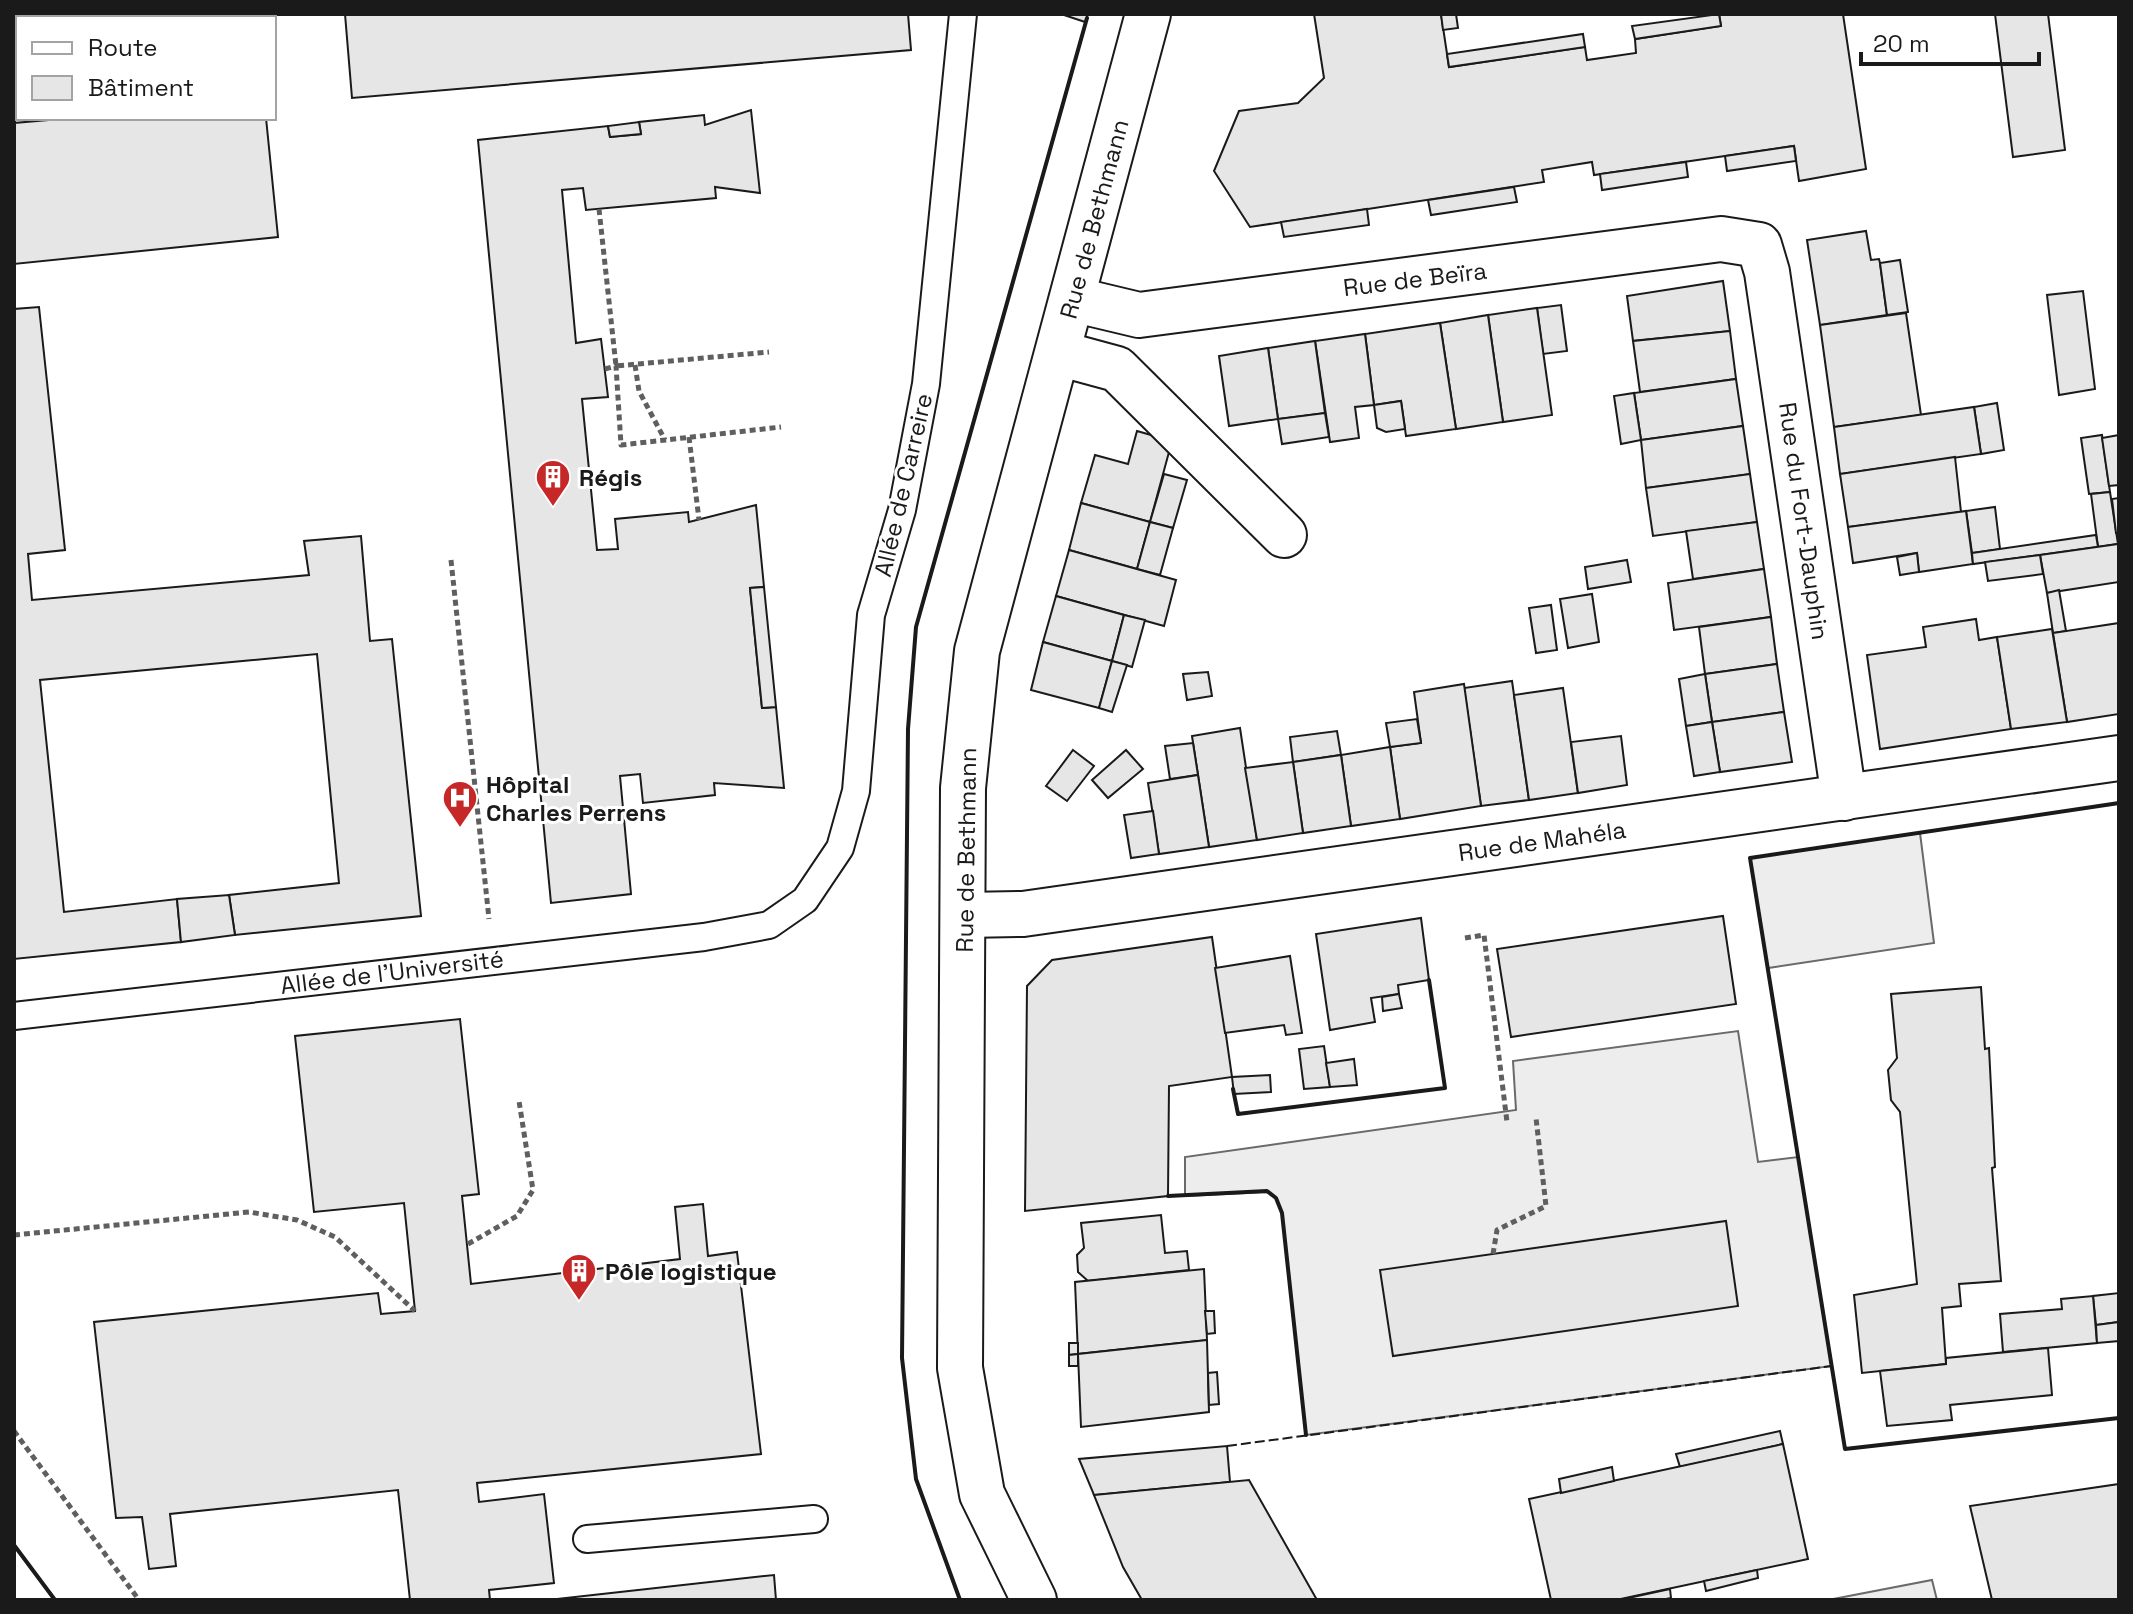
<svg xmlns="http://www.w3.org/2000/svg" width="2133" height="1614" font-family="'Space Grotesk',sans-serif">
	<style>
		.built { fill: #ededed; stroke: #6a6a6a; stroke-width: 2 }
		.building { fill: #e6e6e6; stroke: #1a1a1a; stroke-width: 2 }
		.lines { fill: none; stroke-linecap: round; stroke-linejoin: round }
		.lane-casing { stroke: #1a1a1a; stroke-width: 30 }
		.street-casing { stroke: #1a1a1a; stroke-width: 48 }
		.secondary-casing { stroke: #1a1a1a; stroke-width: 48 }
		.path { stroke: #5f5f5f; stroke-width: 5; stroke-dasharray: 6 4; stroke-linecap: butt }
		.lane { stroke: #fff; stroke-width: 26 }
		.street { stroke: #fff; stroke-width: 44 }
		.secondary { stroke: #fff; stroke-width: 44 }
		.fence { stroke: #1a1a1a; stroke-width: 2; stroke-dasharray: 10 4; stroke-linecap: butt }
		.wall { stroke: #1a1a1a; stroke-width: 4 }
		.labels { text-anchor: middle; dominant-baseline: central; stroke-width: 6; stroke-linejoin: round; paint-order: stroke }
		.street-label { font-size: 24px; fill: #1a1a1a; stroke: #fff }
		.poi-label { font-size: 24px; font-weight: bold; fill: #1a1a1a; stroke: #fff; text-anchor: start }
	</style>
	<rect width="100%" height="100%" fill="#fff"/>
	<g class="built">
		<polygon points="1920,833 1934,943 1768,968 1750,858"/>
		<polygon points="1738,1031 1758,1162 1798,1157 1832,1366 1306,1435 1282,1213 1276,1198 1267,1192 1185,1196 1185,1157 1516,1110 1513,1061"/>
		<polygon points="1932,1580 1937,1600 1828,1600"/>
	</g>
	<g class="building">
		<polygon points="121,14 242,14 243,18 122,18"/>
		<polygon points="345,14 908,14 911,50 352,98"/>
		<polygon points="1061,14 1088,14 1085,22"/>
		<polygon points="1314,14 1441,14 1449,67 1585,47 1587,60 1636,53 1635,39 1721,26 1719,14 1843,14 1866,169 1799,181 1794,146 1594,175 1592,162 1542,170 1544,182 1250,227 1214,171 1239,111 1298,103 1324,78"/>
		<polygon points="1441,14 1456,14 1458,28 1443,30"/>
		<polygon points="1719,14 1721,26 1635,39 1632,26"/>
		<polygon points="1995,14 2048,14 2065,150 2013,157"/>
		<polygon points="1583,34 1585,47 1449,67 1447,54"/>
		<polygon points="751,110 760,193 715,187 716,198 586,210 583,188 562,190 576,343 601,339 608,397 582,399 597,550 618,549 615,519 688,512 689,522 756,505 764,587 750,588 762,708 776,707 784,788 714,783 715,795 643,803 640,774 620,776 631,894 551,903 478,140 608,126 610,137 641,134 639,122 704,115 705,125"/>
		<polygon points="72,118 266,118 278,237 14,264 14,123"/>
		<polygon points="639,122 641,134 610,137 608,126"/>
		<polygon points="1794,146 1796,161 1727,171 1725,156"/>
		<polygon points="1686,162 1688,177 1602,190 1600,174"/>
		<polygon points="1514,187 1517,202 1431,215 1428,200"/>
		<polygon points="1367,209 1369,225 1284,237 1281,222"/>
		<polygon points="1866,231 1871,260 1879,259 1880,263 1887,315 1820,325 1807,240"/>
		<polygon points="1900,260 1908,312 1887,315 1880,263"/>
		<polygon points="1723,281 1730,331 1633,341 1627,296"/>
		<polygon points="2083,291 2095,389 2059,395 2047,295"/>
		<polygon points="1561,305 1567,351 1543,354 1537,308"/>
		<polygon points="39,307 65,550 28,554 32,600 309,575 304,541 361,536 370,641 392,639 421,916 235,935 229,895 339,883 317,654 40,680 64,912 177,899 181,942 14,959 14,309"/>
		<polygon points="1537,308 1552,415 1503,422 1488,315"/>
		<polygon points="1906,313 1921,415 1834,427 1820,325"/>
		<polygon points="1488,315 1503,422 1456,429 1440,323"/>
		<polygon points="1440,323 1456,429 1406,436 1401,401 1374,405 1365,334"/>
		<polygon points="1730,331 1736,379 1640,392 1633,341"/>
		<polygon points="1365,334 1374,405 1355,407 1359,438 1330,442 1315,341"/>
		<polygon points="1315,341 1325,413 1278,419 1268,348"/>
		<polygon points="1268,348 1278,419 1229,426 1219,356"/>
		<polygon points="1736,379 1743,426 1641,440 1634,393"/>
		<polygon points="1634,393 1641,440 1621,444 1614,396"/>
		<polygon points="1401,401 1405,429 1386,432 1377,428 1374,405"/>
		<polygon points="1997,403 2004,450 1981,454 1974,407"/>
		<polygon points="1974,407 1981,454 1840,474 1834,427"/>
		<polygon points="1325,413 1329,437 1282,444 1278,419"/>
		<polygon points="1743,426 1750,474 1646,488 1641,440"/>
		<polygon points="1137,431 1172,441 1150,522 1081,503 1095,455 1128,464"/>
		<polygon points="2102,435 2110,492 2089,494 2081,438"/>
		<polygon points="2119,435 2119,485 2109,486 2102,438"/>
		<polygon points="1955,457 1961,512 1848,527 1840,474"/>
		<polygon points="1164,474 1187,480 1173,528 1150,522"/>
		<polygon points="1750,474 1757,522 1653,536 1646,488"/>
		<polygon points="2110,492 2118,544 2098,547 2091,494"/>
		<polygon points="2119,498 2119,533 2116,533 2112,499"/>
		<polygon points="1081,503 1150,522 1137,569 1069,550"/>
		<polygon points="1995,507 2000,549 1972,553 1966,511"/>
		<polygon points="1966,511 1973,564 1919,572 1917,553 1853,563 1848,527"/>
		<polygon points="1150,522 1173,528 1160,575 1137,569"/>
		<polygon points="1757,522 1764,569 1693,579 1686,531"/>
		<polygon points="2096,535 2098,547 1973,564 1972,553"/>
		<polygon points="2118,544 2119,582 2047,593 2040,555"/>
		<polygon points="1069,550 1176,580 1164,626 1056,596"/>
		<polygon points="1917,553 1919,572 1900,575 1897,557"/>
		<polygon points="2040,555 2043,574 1988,581 1985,562"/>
		<polygon points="1627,560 1631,582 1588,589 1585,567"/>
		<polygon points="1764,569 1771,617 1674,630 1668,583"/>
		<polygon points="764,587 776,707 762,708 750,588"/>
		<polygon points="2059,590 2066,631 2053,633 2047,593"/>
		<polygon points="1592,594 1599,642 1568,648 1560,599"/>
		<polygon points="1056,596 1124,615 1112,661 1043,642"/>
		<polygon points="1551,605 1557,650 1536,653 1529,608"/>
		<polygon points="1124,615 1145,620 1132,667 1112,661"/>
		<polygon points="1771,617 1777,664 1705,674 1699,627"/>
		<polygon points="1976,619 1979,640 1997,637 2011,729 1880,749 1867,655 1926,647 1923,627"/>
		<polygon points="2119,623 2119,714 2067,722 2053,633"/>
		<polygon points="2052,629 2067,722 2011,729 1997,637"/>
		<polygon points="1043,642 1112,661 1099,708 1031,690"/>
		<polygon points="1112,661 1127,665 1112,712 1099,708"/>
		<polygon points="1777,664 1784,712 1712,722 1705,674"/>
		<polygon points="1208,672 1212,696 1187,700 1183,674"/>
		<polygon points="1705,674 1712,722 1686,726 1679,679"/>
		<polygon points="1512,681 1529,800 1481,806 1464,688"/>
		<polygon points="1464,684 1481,806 1400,819 1390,747 1421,743 1414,692"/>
		<polygon points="1563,688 1578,793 1529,800 1514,695"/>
		<polygon points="1784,712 1792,762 1720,772 1712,722"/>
		<polygon points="1417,719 1421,743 1390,747 1386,723"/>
		<polygon points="1712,722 1720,772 1694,776 1686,726"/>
		<polygon points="1240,728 1257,840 1209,847 1192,736"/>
		<polygon points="1337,731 1341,755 1293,762 1290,737"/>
		<polygon points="1621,736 1627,785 1578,793 1571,742"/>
		<polygon points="1193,743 1198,775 1170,779 1165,746"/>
		<polygon points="1390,747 1400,819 1351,826 1341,755"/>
		<polygon points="1073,750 1094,766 1067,801 1046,786"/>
		<polygon points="1126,750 1143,769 1108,798 1092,780"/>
		<polygon points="1341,755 1351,826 1303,833 1293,762"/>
		<polygon points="1293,762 1303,833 1257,840 1245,768"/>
		<polygon points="1198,775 1209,847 1159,854 1148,783"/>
		<polygon points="1153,811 1159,854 1131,858 1124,815"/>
		<polygon points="229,895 235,935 181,942 177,899"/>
		<polygon points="1723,916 1736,1004 1511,1037 1497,949"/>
		<polygon points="1421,918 1429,980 1398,985 1399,994 1371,998 1375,1022 1330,1030 1316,934"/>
		<polygon points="1212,937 1232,1077 1169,1086 1168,1196 1025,1211 1027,986 1052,960"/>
		<polygon points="1290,956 1302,1033 1286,1035 1284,1025 1225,1033 1215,968"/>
		<polygon points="1981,987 1985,1049 1989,1048 1995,1167 1992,1168 2001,1281 1959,1284 1961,1306 1942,1308 1946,1364 1862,1373 1854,1295 1917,1284 1900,1112 1891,1100 1888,1070 1897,1058 1891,994"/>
		<polygon points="1399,994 1402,1008 1383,1011 1382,997"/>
		<polygon points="460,1019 479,1194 462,1196 471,1284 680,1259 675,1207 703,1204 708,1256 737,1252 761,1454 477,1483 479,1502 544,1494 554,1583 489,1590 490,1600 410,1600 398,1490 170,1514 176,1566 149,1569 142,1517 116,1518 94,1322 378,1293 381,1314 415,1311 404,1203 314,1212 295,1036"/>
		<polygon points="1324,1046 1330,1087 1304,1089 1299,1049"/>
		<polygon points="1354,1059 1357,1085 1330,1087 1326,1063"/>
		<polygon points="1270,1075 1271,1092 1234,1094 1232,1077"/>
		<polygon points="1161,1215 1165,1253 1187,1251 1189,1270 1088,1281 1078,1272 1077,1255 1084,1248 1081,1223"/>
		<polygon points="1726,1221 1738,1306 1393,1356 1380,1270"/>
		<polygon points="1204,1269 1207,1340 1078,1354 1075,1282"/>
		<polygon points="2119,1293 2119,1322 2096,1325 2093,1296"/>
		<polygon points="2093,1296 2097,1343 2003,1352 2000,1314 2062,1309 2061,1299"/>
		<polygon points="1205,1311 1214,1311 1215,1333 1207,1334"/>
		<polygon points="2119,1322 2119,1341 2097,1343 2096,1325"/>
		<polygon points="1207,1340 1209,1412 1081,1427 1078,1354"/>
		<polygon points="1069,1343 1078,1343 1078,1354 1069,1355"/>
		<polygon points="2048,1348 2052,1395 1950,1405 1952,1420 1887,1426 1880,1371 1946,1364 1946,1358"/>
		<polygon points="1078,1354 1078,1366 1069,1366 1069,1355"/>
		<polygon points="1217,1372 1219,1404 1209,1405 1208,1373"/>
		<polygon points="1780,1431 1783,1444 1680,1467 1676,1454"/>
		<polygon points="1783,1444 1808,1559 1616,1600 1551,1600 1529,1499"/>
		<polygon points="1227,1446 1230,1482 1094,1495 1079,1459"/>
		<polygon points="1612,1467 1614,1481 1561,1493 1559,1479"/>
		<polygon points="1249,1480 1317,1600 1142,1600 1123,1567 1094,1495"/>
		<polygon points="2119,1484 2119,1600 1992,1600 1970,1506"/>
		<polygon points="1757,1570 1758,1578 1706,1591 1704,1581"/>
		<polygon points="774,1575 776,1600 548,1600"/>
		<polygon points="1670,1589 1671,1598 1661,1600 1619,1600"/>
	</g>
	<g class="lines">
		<defs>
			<g id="lane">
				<polyline points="14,1016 704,937 769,925 805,900 840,848 856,791 871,615 902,510 926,384 963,14"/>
				<polyline points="587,1539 814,1519"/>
			</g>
			<g id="street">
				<polyline points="1072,299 1139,315 1721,239 1759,245 1767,272 1844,798"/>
				<polyline points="1058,353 1117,369 1284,535"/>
				<polyline points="965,915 1023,914 2119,758"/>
			</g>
			<polyline id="secondary" points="1034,1600 982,1494 960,1368 963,788 977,651 1148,14"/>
		</defs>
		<use href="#lane" class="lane-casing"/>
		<use href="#street" class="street-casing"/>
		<use href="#secondary" class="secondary-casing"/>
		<g class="path">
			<polyline points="599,209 616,366 769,352"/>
			<polyline points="635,365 639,391 665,440"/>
			<polyline points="605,369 616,366 621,445 781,427"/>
			<polyline points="689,437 699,520"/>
			<polyline points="451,560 489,919"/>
			<polyline points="1465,938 1484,935 1507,1122"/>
			<polyline points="14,1235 249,1212 297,1220 335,1237 415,1311"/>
			<polyline points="468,1244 517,1216 533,1190 519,1101"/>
			<polyline points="1493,1254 1497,1230 1546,1206 1536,1118"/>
			<polyline points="14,1431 139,1600"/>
		</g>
		<use href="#lane" class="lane"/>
		<use href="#street" class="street"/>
		<use href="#secondary" class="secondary"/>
		<polyline class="fence" points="1227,1446 1832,1366"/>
		<g class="wall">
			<polyline points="2119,803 1750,858 1845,1449 2119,1418"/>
			<polyline points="1233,1089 1238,1114 1445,1088 1429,980"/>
			<polyline points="1168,1196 1267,1191 1276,1198 1282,1213 1306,1435"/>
			<polyline points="14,1545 55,1600"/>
			<polyline points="960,1600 916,1479 902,1358 908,729 916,627 1087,18"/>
		</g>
	</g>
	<defs>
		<symbol id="building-pin" viewBox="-11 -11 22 30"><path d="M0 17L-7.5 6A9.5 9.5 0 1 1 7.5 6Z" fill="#c62828" stroke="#fff"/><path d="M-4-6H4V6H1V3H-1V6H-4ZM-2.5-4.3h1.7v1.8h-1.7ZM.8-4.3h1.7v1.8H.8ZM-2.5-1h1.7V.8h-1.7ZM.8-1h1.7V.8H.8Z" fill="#fff"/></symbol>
		<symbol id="hospital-pin" viewBox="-11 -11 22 30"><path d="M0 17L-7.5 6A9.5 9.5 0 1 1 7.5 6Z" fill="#c62828" stroke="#fff"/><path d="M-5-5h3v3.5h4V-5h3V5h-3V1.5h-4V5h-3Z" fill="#fff"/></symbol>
	</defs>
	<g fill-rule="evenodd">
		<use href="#building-pin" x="533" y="457" width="40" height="54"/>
		<use href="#hospital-pin" x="440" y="778" width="40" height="54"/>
		<use href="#building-pin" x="559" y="1251" width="40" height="54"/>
	</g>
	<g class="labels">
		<g class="street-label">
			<text transform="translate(1094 219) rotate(-75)">Rue de Bethmann</text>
			<text transform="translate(1415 279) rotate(-7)">Rue de Beïra</text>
			<text transform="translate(903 485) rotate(-77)">Allée de Carreire</text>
			<text transform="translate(1804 521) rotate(82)">Rue du Fort-Dauphin</text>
			<text transform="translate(1542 841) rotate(-8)">Rue de Mahéla</text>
			<text transform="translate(966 850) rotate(-89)">Rue de Bethmann</text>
			<text transform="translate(392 972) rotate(-7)">Allée de l'Université</text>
		</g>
		<g class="poi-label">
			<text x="579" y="477">Régis</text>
			<text x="486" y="784">Hôpital<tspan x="486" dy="28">Charles Perrens</tspan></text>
			<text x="605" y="1271">Pôle logistique</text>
		</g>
	</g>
	<rect width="2133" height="1614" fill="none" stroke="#1a1a1a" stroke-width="32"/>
	<rect x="16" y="16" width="260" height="104" fill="#ffffff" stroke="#a3a3a3" stroke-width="2"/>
	<rect x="32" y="42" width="40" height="12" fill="#ffffff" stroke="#a3a3a3" stroke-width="2"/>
	<text x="88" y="56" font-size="24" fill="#1a1a1a">Route</text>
	<rect x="32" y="76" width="40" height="24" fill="#e6e6e6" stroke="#a3a3a3" stroke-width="2"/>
	<text x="88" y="96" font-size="24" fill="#1a1a1a">Bâtiment</text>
	<path d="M1861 52v12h178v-12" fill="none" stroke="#1a1a1a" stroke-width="4"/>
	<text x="1873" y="52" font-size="24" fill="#1a1a1a" stroke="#ffffff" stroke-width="6" paint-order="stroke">20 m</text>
</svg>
